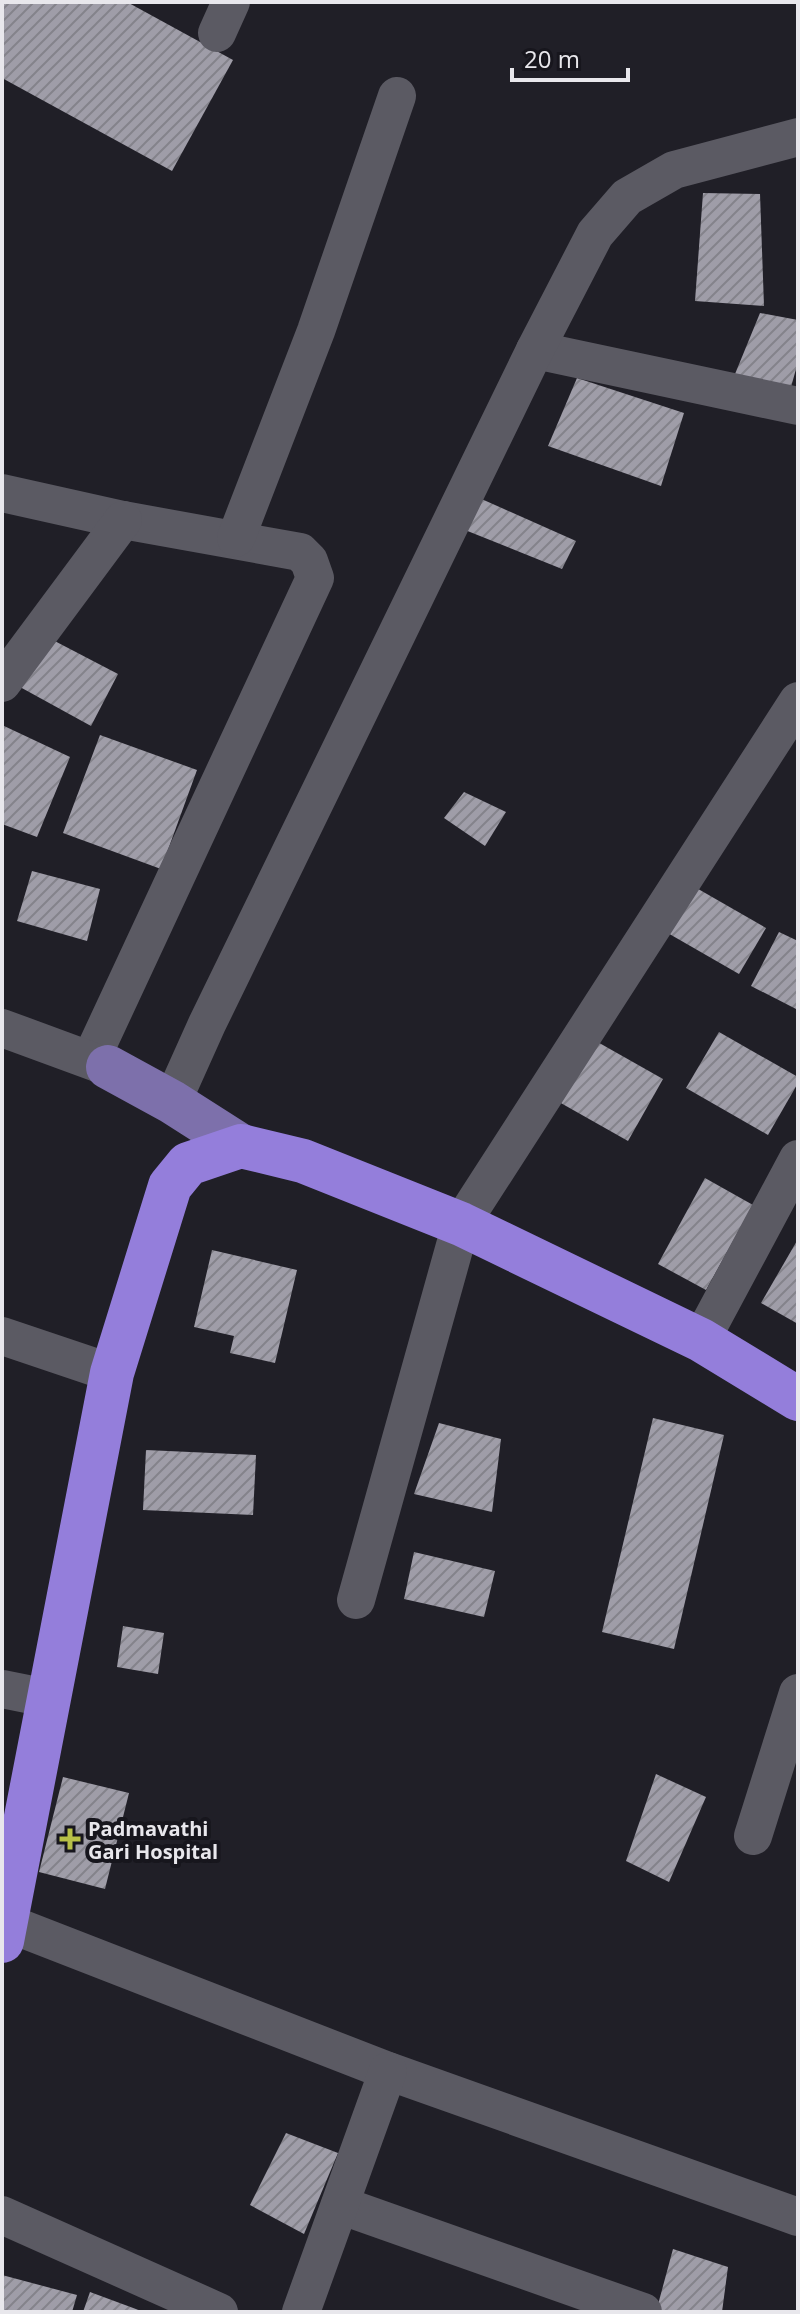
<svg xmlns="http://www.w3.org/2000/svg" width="800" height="2314" font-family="'Open Sans',sans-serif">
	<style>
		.building { fill: url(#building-hatch) }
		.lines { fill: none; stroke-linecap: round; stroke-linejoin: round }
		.minor { stroke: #5b5a63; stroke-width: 38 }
		.major { stroke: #7d70ab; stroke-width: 44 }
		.highway { stroke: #947edb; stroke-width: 44 }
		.poi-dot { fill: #b8c147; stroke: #17161d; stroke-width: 3 }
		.labels { text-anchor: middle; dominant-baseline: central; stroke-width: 8; stroke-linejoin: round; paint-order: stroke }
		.poi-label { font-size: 20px; font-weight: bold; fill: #e8e7ec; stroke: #17161d; text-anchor: start }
	</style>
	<defs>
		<pattern id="building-hatch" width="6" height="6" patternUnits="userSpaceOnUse" patternTransform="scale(2)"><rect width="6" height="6" fill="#9f9da8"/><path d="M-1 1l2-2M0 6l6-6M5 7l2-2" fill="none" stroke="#84838b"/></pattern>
	</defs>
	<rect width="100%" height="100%" fill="#201f27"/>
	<g class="building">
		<polygon points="2,2 127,2 233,60 172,171 2,78"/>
		<polygon points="703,193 760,194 764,306 695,301"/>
		<polygon points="760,313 798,320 798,362 791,387 735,374"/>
		<polygon points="577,378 684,413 661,486 548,446"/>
		<polygon points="477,497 576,541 562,569 460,528"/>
		<polygon points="47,637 118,674 91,726 20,687"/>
		<polygon points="2,725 70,757 37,837 2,824"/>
		<polygon points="100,735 197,770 161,869 63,833"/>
		<polygon points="464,792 506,812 485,846 444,818"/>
		<polygon points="32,871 100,889 87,941 17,921"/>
		<polygon points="686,882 766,928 739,974 659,928"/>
		<polygon points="779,932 798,941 798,1010 751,986"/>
		<polygon points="719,1032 798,1077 798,1083 768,1135 686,1088"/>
		<polygon points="594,1040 663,1079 628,1141 559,1102"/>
		<polygon points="705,1178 753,1205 706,1290 658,1264"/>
		<polygon points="798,1239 798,1324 761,1303"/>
		<polygon points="212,1250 297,1270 275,1363 230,1353 234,1336 194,1327"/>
		<polygon points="653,1418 724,1435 674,1649 602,1632"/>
		<polygon points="439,1423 501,1439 492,1512 414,1494"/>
		<polygon points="146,1450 256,1455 253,1515 143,1510"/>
		<polygon points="414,1552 495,1571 484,1617 404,1599"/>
		<polygon points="123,1626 164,1633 158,1674 117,1667"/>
		<polygon points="656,1774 706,1797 669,1882 626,1861"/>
		<polygon points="63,1777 129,1793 105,1889 39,1872"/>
		<polygon points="286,2133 338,2153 304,2234 250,2205"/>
		<polygon points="673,2249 728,2267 722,2312 656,2312"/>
		<polygon points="2,2275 77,2295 72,2312 2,2312"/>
		<polygon points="90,2292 144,2312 83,2312"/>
	</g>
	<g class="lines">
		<g class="minor">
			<polyline points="217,33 231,2"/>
			<polyline points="535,350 798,406"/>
			<polyline points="2,493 123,520 300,552 309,561 315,578 91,1059"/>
			<polyline points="236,538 316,331 397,96"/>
			<polyline points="2,683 123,520"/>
			<polyline points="2,1028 108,1067"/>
			<polyline points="172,1102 207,1024 535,350 595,234 627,197 674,170 798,137"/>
			<polyline points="2,1336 112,1373"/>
			<polyline points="701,1340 798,1159"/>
			<polyline points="356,1600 461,1224 798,701"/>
			<polyline points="2,1689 47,1698"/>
			<polyline points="753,1836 798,1693"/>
			<polyline points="2,1921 388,2071 798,2217"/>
			<polyline points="340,2205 643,2312"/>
			<polyline points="2,2215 219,2312"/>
			<polyline points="301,2312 388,2071"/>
		</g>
		<polyline class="major" points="108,1067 172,1102 241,1146"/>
		<polyline class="highway" points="2,1941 112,1373 170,1186 188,1164 241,1146 303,1161 461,1224 701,1340 798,1399"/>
	</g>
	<path class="poi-dot" d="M66 1827h8v8h8v8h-8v8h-8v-8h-8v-8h8z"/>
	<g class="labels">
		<g class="poi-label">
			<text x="88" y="1828">Padmavathi<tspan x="88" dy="23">Gari Hospital</tspan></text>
		</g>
	</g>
	<rect width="800" height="2314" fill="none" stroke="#e8e7ec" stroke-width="8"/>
	<path d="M512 68v12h116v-12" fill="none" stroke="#e8e7ec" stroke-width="4"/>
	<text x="524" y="68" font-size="24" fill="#e8e7ec" stroke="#17161d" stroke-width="6" paint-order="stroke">20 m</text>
</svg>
